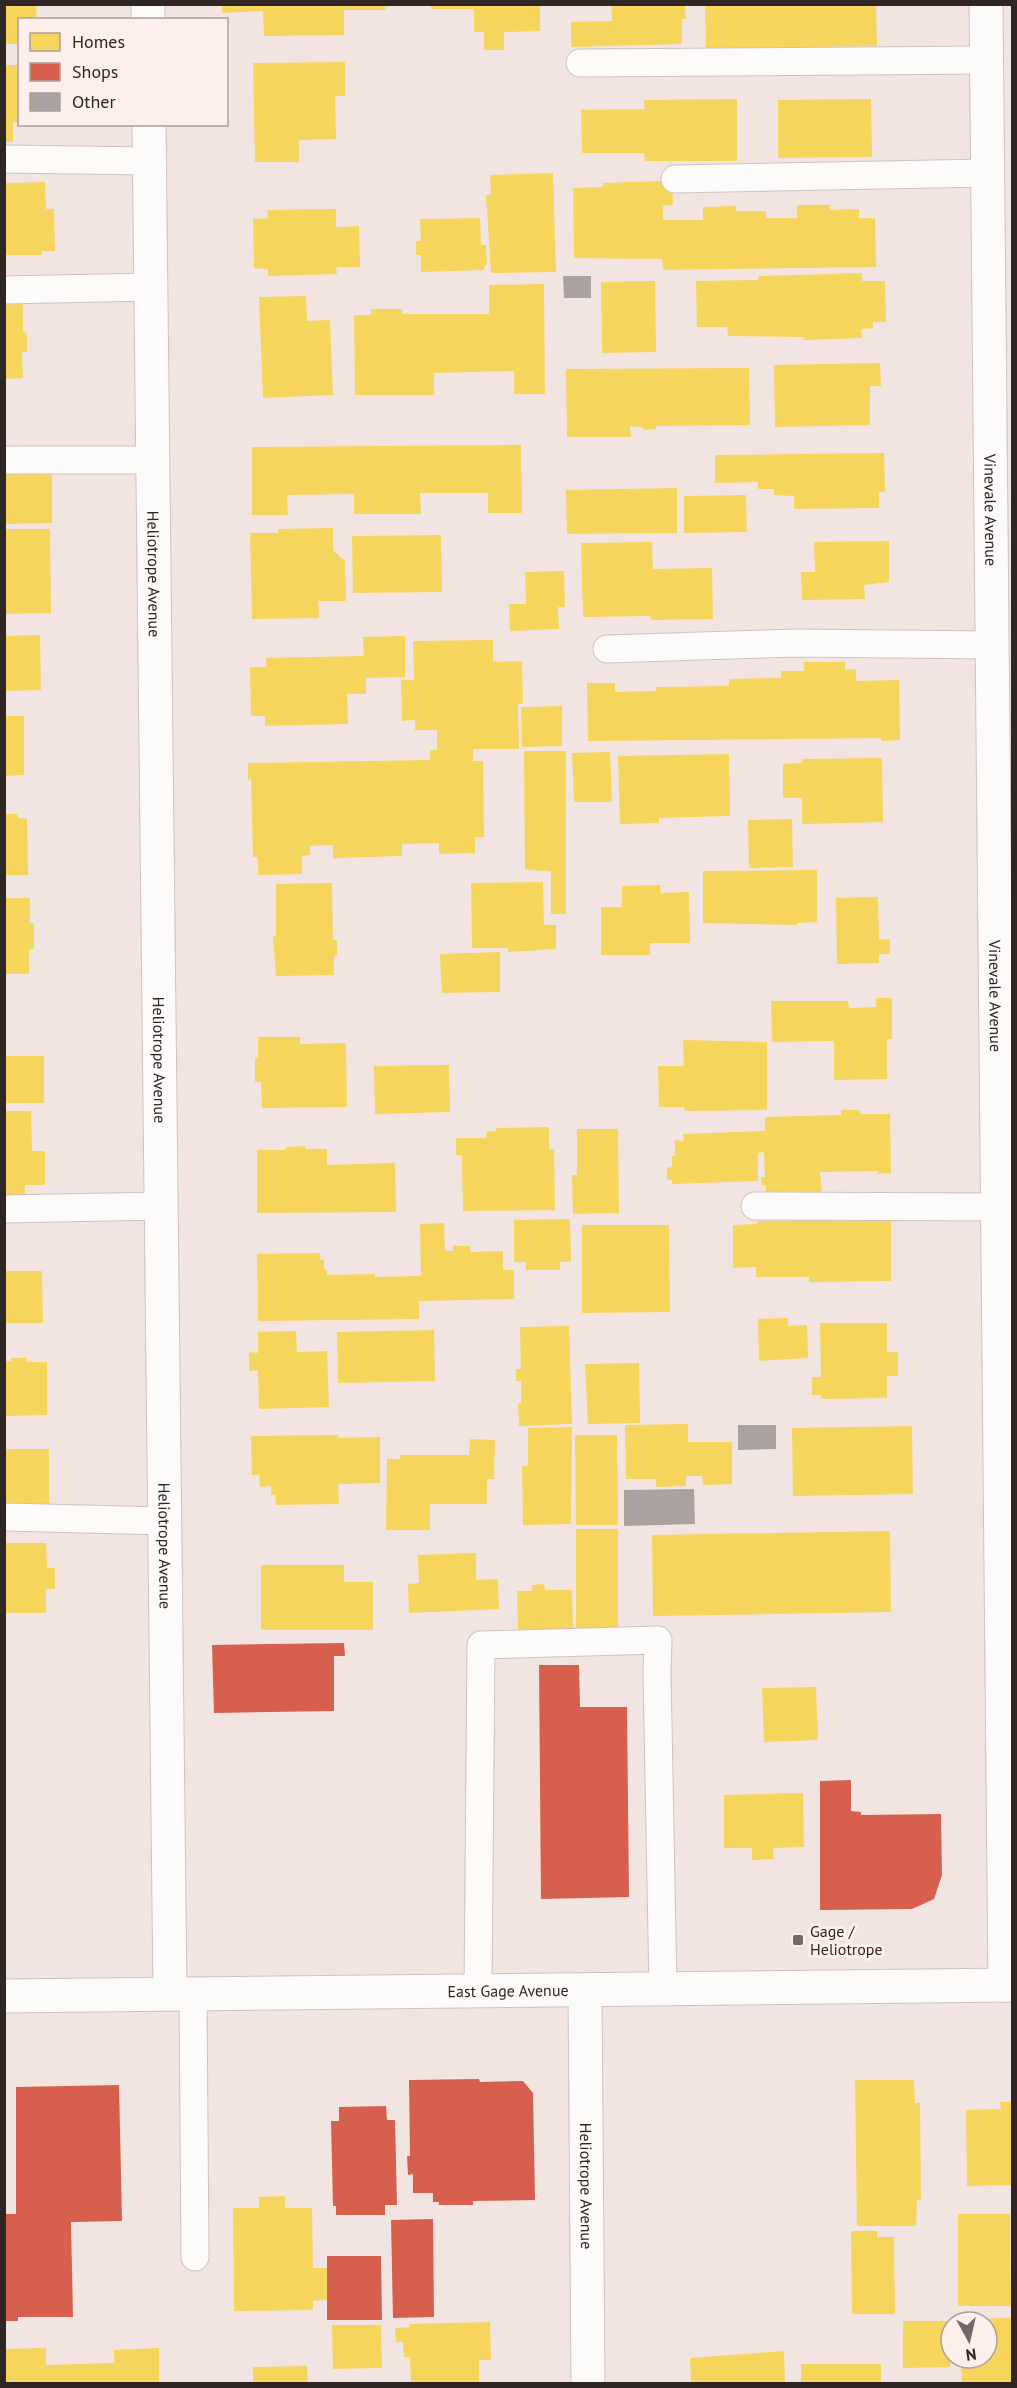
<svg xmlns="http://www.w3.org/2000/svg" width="1017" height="2388" font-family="'PT Sans',sans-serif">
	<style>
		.homes { fill: #f6d55c }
		.shops { fill: #d6604d }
		.building { fill: #aba19e }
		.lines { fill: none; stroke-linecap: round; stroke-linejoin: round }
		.service-casing { stroke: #cdc2c0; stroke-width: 29 }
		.minor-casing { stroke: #cdc2c0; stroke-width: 35 }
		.tertiary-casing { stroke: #cdc2c0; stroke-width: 35 }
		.secondary-casing { stroke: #cdc2c0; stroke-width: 35 }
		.service { stroke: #fdfbfa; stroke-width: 27 }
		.minor { stroke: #fdfbfa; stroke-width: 33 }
		.tertiary { stroke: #fdfbfa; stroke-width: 33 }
		.secondary { stroke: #fdfbfa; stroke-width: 33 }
		.poi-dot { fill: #736866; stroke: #ffefec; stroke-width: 2 }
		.labels { text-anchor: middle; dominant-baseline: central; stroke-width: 6; stroke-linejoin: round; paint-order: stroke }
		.street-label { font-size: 16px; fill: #2f2624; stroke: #ffefec }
		.poi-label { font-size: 16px; fill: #2f2624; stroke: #ffefec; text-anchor: start }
	</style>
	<rect width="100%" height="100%" fill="#f2e4e1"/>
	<g class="homes">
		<polygon points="5,4 36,4 37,20 20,20 20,44 5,44"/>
		<polygon points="222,4 390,4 390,6 385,7 386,10 344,10 344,35 264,36 263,11 222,13"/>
		<polygon points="431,4 540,4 540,31 504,32 504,50 484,50 484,32 474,32 474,9 431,9"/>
		<polygon points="611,4 685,6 686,19 682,19 682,44 571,47 571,22 612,21"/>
		<polygon points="705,4 876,4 877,46 706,49"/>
		<polygon points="345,62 345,96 335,96 336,139 299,140 299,162 255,162 253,63"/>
		<polygon points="4,65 20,65 20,122 13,122 13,142 4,142"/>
		<polygon points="737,99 737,161 645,161 644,153 582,153 581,110 645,109 644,100"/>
		<polygon points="871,99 872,157 778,158 778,100"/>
		<polygon points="553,173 556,272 491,273 486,195 491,195 490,175"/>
		<polygon points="662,181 661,184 672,184 673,205 663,206 663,220 703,220 703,207 736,206 736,211 766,211 766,218 797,218 797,205 830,205 830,210 859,209 859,218 875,218 876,267 663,270 662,259 574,258 573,188 603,187 603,183"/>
		<polygon points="45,182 46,209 54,209 55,251 42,251 42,255 4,255 4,183"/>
		<polygon points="336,209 336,227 359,226 360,267 336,267 337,274 268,276 268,269 254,268 253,219 268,218 267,210"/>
		<polygon points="480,218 481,245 486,245 487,263 483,270 421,272 421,255 416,255 416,241 421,241 420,219"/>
		<polygon points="862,273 862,281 885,281 886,322 873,322 873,328 861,329 862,338 804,340 805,337 728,336 727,327 697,327 696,281 758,280 759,276"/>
		<polygon points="655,281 656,352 602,353 601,282"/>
		<polygon points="544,284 545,394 514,394 514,371 434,373 434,395 355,395 354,315 371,315 371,309 402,309 402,314 489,314 489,285"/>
		<polygon points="306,296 307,321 330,320 333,395 263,398 259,297"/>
		<polygon points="4,304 23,304 23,332 27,333 27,352 22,352 23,378 4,379"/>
		<polygon points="880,363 881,386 870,386 870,425 775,427 774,365"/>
		<polygon points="749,368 750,425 656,426 656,429 644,430 643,427 630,426 631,437 567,437 566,369"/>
		<polygon points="521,445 522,513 488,513 488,493 420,493 421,514 354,514 354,494 287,495 288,515 252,515 252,447"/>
		<polygon points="884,453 885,492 879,492 879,508 794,509 794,496 774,495 774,489 758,489 758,482 715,483 715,455"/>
		<polygon points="52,466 52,523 4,524 4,467"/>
		<polygon points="677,488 677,533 567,534 566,490"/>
		<polygon points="746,495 747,532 684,533 684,496"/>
		<polygon points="333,528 333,550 342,559 345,559 346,601 318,601 319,618 252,619 250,533 278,533 278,529"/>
		<polygon points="4,529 50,529 51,613 4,614"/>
		<polygon points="441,535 442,592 353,593 352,536"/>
		<polygon points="889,541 889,582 864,585 865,599 802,600 801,572 815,572 814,542"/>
		<polygon points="652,542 653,569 712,568 713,619 651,620 651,616 583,617 581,543"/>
		<polygon points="564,571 565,607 558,607 559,629 510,631 509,604 526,604 525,572"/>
		<polygon points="40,635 41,690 4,691 4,636"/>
		<polygon points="405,636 405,677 366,678 366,694 347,694 348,724 265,726 265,716 251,716 250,667 266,667 266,658 364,656 363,637"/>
		<polygon points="493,640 493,662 522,661 523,704 518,704 519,749 473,749 473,761 483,761 484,837 475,837 475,853 439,854 439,843 402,844 402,856 333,858 333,845 310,846 310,855 302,856 302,874 258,875 258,857 253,857 251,779 248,780 248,763 430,760 430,750 437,750 437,730 415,730 415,720 402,721 401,680 414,680 413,641"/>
		<polygon points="804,662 845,662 845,670 856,669 856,681 899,680 900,740 881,741 881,738 588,741 587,683 615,683 615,692 656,691 656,687 729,686 729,679 781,678 781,671 804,671"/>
		<polygon points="562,706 562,746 522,747 521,707"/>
		<polygon points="4,716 24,716 24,775 4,776"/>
		<polygon points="524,751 566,751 566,914 551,914 551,871 525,870"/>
		<polygon points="610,752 612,802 574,802 572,753"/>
		<polygon points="729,754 730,816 659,818 659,823 620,824 618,756"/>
		<polygon points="882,758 883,822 802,824 802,798 783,798 783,764 802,763 802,759"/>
		<polygon points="4,814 17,814 18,818 27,819 28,875 4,875"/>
		<polygon points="792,819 793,867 749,868 748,820"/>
		<polygon points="817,870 817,922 797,923 797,925 703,923 703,871"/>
		<polygon points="543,882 544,925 556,925 556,949 508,952 508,948 472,948 471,883"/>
		<polygon points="332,883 333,940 337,940 337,955 334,956 334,975 276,976 273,936 276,936 276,884"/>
		<polygon points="660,885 661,893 689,892 690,943 650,943 650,955 601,955 601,907 622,907 622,886"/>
		<polygon points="878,897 879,940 890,939 890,954 879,954 879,963 837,964 836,898"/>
		<polygon points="4,898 30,898 30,923 34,923 34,949 29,949 29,974 4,974"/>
		<polygon points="500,952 500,992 442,993 440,954"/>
		<polygon points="876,998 892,998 892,1039 887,1039 887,1079 834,1080 834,1041 772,1042 771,1001 848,1001 849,1008 876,1007"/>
		<polygon points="258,1037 300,1037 300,1044 346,1043 347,1107 262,1108 261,1082 255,1082 255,1058 258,1057"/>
		<polygon points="683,1040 767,1042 767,1110 685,1111 684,1107 659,1107 658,1066 684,1066"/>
		<rect x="4" y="1056" width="40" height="47"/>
		<polygon points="449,1065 450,1112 375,1114 374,1066"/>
		<polygon points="841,1110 860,1110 860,1114 890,1114 891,1173 878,1174 878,1171 820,1172 822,1194 766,1195 766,1185 762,1185 761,1177 765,1177 764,1152 758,1153 758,1181 672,1184 672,1180 667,1180 667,1168 672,1167 672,1156 675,1156 675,1140 684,1141 683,1134 765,1131 765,1117 841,1115"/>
		<polygon points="4,1111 31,1111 32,1151 45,1151 45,1185 25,1185 25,1202 4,1202"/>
		<polygon points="549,1127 549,1149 554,1149 555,1210 463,1211 462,1155 456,1155 456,1138 487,1138 486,1132 496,1131 496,1128"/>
		<polygon points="577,1129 618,1129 619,1213 573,1214 572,1175 577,1175"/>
		<polygon points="305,1146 305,1149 327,1149 327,1165 395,1163 396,1212 257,1213 257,1150 286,1150 286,1147"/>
		<polygon points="570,1219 571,1262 560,1262 560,1270 526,1270 526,1262 514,1262 514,1220"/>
		<polygon points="891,1220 891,1281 809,1282 809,1277 756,1277 756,1267 733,1268 733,1225 757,1224 757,1221"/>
		<polygon points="444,1223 445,1251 453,1251 453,1246 470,1246 470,1252 503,1251 503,1270 514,1270 514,1299 419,1301 419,1319 258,1321 257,1254 320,1253 320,1260 324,1259 324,1270 327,1270 327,1275 375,1274 375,1277 421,1276 420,1224"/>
		<polygon points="582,1225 669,1225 670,1312 582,1313"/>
		<polygon points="4,1271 42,1271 43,1323 4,1323"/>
		<polygon points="788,1318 788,1326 807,1325 808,1358 759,1361 758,1319"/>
		<polygon points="820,1323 887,1323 887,1352 898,1352 898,1376 887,1376 887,1398 821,1399 821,1395 812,1395 812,1377 821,1377"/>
		<polygon points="569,1326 572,1424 519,1426 518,1403 521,1403 521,1381 516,1381 516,1369 521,1369 520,1327"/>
		<polygon points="434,1330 435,1381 338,1383 337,1332"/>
		<polygon points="296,1331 297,1352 327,1351 329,1407 259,1409 258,1370 249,1371 249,1352 258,1353 258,1332"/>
		<polygon points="11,1358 27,1358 26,1362 47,1362 47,1415 4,1416 4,1361 11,1361"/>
		<polygon points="639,1363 640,1423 588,1424 585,1364"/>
		<polygon points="688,1424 688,1442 732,1442 732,1484 703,1485 702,1476 686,1476 686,1486 656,1487 656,1479 626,1479 625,1425"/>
		<polygon points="912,1426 913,1494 793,1496 792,1428"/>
		<polygon points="572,1427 571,1524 523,1525 522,1466 528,1466 528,1428"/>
		<polygon points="338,1435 338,1438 380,1437 380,1483 338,1484 339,1504 276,1505 275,1495 271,1495 271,1486 260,1487 259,1475 252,1475 251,1436"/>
		<polygon points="575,1435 617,1435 618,1525 576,1525"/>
		<polygon points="470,1439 495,1440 494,1479 487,1479 487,1504 430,1504 430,1530 386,1530 387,1459 400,1459 401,1455 469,1455"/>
		<rect x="4" y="1449" width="45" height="55"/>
		<rect x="576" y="1529" width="42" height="107"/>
		<polygon points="890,1531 891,1612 653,1616 652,1535"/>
		<polygon points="4,1543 46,1543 47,1568 55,1568 55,1589 46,1589 46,1613 4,1613"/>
		<polygon points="476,1553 476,1580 498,1579 499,1609 409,1613 408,1584 419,1583 418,1555"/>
		<polygon points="261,1565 344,1565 344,1582 373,1582 373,1630 261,1630"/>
		<polygon points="544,1584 545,1590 572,1590 573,1629 539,1629 539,1632 524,1633 524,1630 518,1630 517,1591 532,1591 532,1585"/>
		<polygon points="816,1687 818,1740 764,1742 762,1688"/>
		<polygon points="803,1793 804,1847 773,1848 774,1859 752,1860 752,1848 724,1848 724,1795"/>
		<polygon points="855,2080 914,2080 915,2103 920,2103 921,2200 917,2200 916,2226 857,2226"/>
		<polygon points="1000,2102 1012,2102 1012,2185 967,2186 966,2110 1001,2109"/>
		<polygon points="285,2196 285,2208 312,2208 313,2268 327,2268 327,2300 313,2301 313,2310 234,2311 233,2208 259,2208 259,2197"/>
		<polygon points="958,2214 1010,2214 1011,2306 958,2306"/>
		<polygon points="851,2231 877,2231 877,2237 894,2237 895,2314 852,2314"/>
		<polygon points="1012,2318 1012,2384 962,2384 961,2358 987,2358 987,2322 961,2322 961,2319"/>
		<polygon points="903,2321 950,2321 950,2367 903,2368"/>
		<polygon points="490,2322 491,2360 479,2360 479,2384 411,2384 410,2357 404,2357 403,2342 396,2342 395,2328 410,2327 409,2324"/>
		<polygon points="332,2325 381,2325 382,2368 333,2369"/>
		<polygon points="46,2348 46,2365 114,2363 114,2350 159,2348 159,2384 4,2384 4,2349"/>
		<polygon points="784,2351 785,2384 691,2384 690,2358"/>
		<rect x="801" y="2364" width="80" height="20"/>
		<polygon points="307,2366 308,2384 253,2384 253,2367"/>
	</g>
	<g class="shops">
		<polygon points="344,1643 345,1656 334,1656 334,1711 214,1713 212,1645"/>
		<polygon points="539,1665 579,1665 580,1707 627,1707 629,1897 541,1899"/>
		<polygon points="851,1780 851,1811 861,1812 861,1815 941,1814 942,1875 934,1899 912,1909 820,1910 820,1781"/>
		<polygon points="479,2079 480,2082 523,2081 533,2093 535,2200 473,2201 473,2205 439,2205 439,2202 433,2202 433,2193 413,2193 413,2174 408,2175 407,2156 410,2156 409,2080"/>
		<polygon points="119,2085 122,2221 71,2222 73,2317 18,2317 18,2321 4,2321 4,2214 16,2214 16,2087"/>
		<polygon points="386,2106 387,2120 395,2120 397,2205 385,2205 385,2215 336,2215 336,2206 333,2206 331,2121 339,2121 339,2107"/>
		<polygon points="433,2219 434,2317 393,2318 391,2220"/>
		<polygon points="327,2256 381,2256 382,2320 327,2320"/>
	</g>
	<g class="building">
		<polygon points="563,276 591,276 591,298 564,298"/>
		<polygon points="738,1425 776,1425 776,1449 738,1450"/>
		<polygon points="694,1489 695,1524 624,1526 624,1490"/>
	</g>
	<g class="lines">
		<defs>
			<g id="service">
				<polyline points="580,63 986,60"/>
				<polyline points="4,159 150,161"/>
				<polyline points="675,179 988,173"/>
				<polyline points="4,290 151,287"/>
				<polyline points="4,460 153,460"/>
				<polyline points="607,649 797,643 992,645"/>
				<polyline points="755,1206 998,1207"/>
				<polyline points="4,1209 161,1206"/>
				<polyline points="4,1517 164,1521"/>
				<polyline points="478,1991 481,1645 658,1640 657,1672 663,1989"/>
				<polyline points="193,1994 195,2257"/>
			</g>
			<g id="minor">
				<polyline points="148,4 148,20"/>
				<path id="s1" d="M149 124 170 1994"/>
			</g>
			<g id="tertiary">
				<path id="s2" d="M986 4 1005 1985"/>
				<path id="s3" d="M585 1990 588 2384"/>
			</g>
			<g id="secondary">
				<path id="s4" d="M4 1996 1012 1985"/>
			</g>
		</defs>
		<use href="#service" class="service-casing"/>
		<use href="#minor" class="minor-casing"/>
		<use href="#tertiary" class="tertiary-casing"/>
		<use href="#secondary" class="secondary-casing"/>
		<use href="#service" class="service"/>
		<use href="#minor" class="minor"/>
		<use href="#tertiary" class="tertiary"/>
		<use href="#secondary" class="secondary"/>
	</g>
	<rect class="poi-dot" x="792" y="1934" width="12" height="12" rx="3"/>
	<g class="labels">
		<g class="street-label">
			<text stroke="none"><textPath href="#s2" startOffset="506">Vinevale Avenue</textPath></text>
			<text stroke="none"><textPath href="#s1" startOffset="450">Heliotrope Avenue</textPath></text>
			<text stroke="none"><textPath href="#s2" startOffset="992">Vinevale Avenue</textPath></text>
			<text stroke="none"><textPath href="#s1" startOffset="936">Heliotrope Avenue</textPath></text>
			<text stroke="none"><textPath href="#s1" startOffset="1422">Heliotrope Avenue</textPath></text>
			<text stroke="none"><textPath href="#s4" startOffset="504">East Gage Avenue</textPath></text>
			<text stroke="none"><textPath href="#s3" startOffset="196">Heliotrope Avenue</textPath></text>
		</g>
		<g class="poi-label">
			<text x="810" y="1931">Gage /<tspan x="810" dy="18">Heliotrope</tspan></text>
		</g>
	</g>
	<rect width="1017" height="2388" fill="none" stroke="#2f2624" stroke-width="12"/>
	<rect x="18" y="18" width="210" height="108" fill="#ffefec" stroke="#ac9f9c" stroke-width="1.5"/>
	<rect x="30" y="33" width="30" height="18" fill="#f6d55c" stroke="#ac9f9c" stroke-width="1.5"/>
	<text x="72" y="48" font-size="18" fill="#2f2624">Homes</text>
	<rect x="30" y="63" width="30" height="18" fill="#d6604d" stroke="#ac9f9c" stroke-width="1.5"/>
	<text x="72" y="78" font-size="18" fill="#2f2624">Shops</text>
	<rect x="30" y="93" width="30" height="18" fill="#aba19e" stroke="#ac9f9c" stroke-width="1.5"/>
	<text x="72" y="108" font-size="18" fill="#2f2624">Other</text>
	<g transform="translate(969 2340) rotate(172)"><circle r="28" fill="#ffefec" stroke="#ac9f9c" stroke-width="1.5"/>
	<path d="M0-4.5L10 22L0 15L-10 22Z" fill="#736866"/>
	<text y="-9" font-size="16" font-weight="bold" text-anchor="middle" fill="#2f2624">N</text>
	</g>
</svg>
